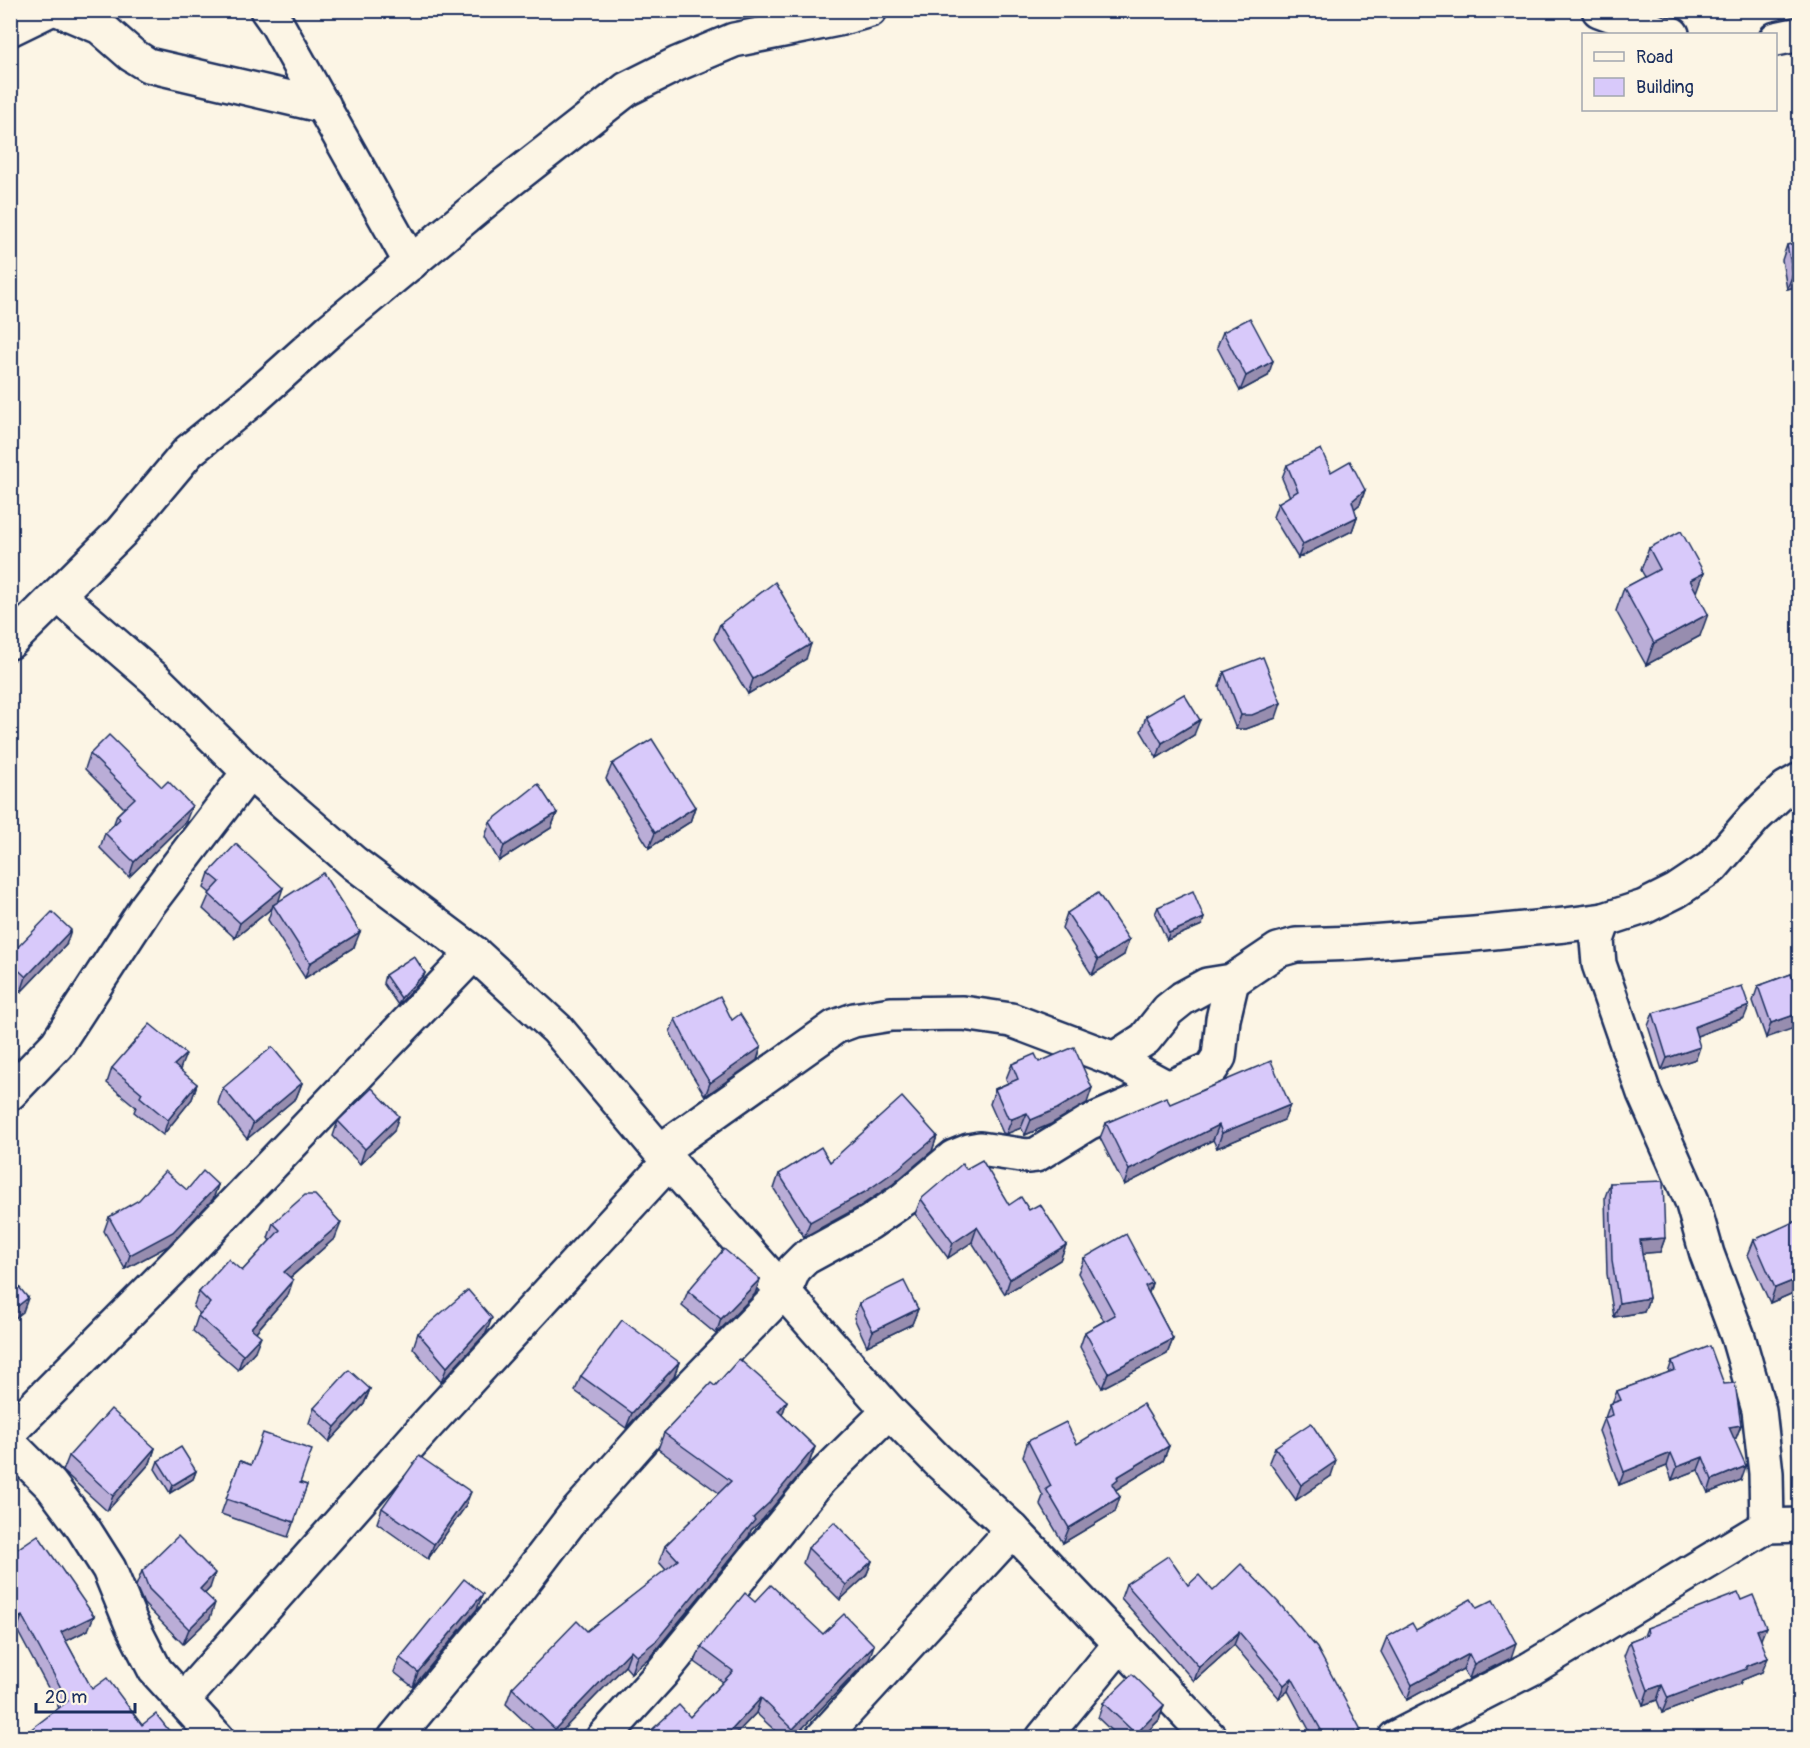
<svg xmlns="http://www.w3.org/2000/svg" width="1810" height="1748" font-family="Pangolin,sans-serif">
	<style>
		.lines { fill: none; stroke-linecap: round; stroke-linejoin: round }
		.minor-casing { stroke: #1b2f5e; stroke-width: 38 }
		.minor { stroke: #fcf5e5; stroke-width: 33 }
		.wall { fill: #baadd7; stroke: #1b2f5e; stroke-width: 1.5 }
		.shaded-wall { fill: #978daf; stroke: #1b2f5e; stroke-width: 1.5 }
		.building { fill: #d8c9fa; stroke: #1b2f5e; stroke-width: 1.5 }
	</style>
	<rect width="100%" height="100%" fill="#fcf5e5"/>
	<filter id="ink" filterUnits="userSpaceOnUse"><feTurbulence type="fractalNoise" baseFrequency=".0167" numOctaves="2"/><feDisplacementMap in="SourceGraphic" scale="12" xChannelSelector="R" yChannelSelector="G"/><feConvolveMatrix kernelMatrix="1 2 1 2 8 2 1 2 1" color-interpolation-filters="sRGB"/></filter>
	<g filter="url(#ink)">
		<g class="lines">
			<defs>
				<g id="minor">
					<polyline points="60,10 100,27 132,55 148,65 324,106"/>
					<polyline points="267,10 277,24 411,263"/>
					<polyline points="1599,10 1661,33 1672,34"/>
					<polyline points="10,29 49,10"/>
					<polyline points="1776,39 1800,34"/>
					<polyline points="58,595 155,679 249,772 354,863 474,953 557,1029 669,1162 889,1411 937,1460 1013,1530 1210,1738"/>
					<polyline points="10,642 121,532 189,451 253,399 331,329 503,186 627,89 677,64 734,40 838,19 870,10"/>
					<polyline points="1604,920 1597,940 1599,964 1644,1093 1692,1201 1707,1254 1738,1337 1759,1410 1766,1473 1767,1526"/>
					<polyline points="1114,1059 1145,1039 1168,1010 1183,998 1207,985 1232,981 1278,950 1296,945 1357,943 1474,934 1565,925 1604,920 1644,907 1676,891 1712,867 1755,817 1786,788 1800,780"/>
					<polyline points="10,1093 57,1044 147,906 249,772"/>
					<polyline points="660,1151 835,1027 854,1020 891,1014 963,1013 1011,1020 1114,1059 1168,1088"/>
					<polyline points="10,1431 185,1255 474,953"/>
					<polyline points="10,1444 51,1485 83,1528 109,1569 132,1625 155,1670 217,1738"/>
					<polyline points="183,1700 425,1427 669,1162"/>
					<polyline points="395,1738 515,1593 573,1517 666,1412 785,1290 794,1269 805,1258 869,1223 904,1199 954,1157 969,1151 980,1149 1027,1156 1036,1155 1088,1123 1211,1069 1219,1057 1223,1019 1232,981"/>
					<polyline points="603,1738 661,1674 820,1479 889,1411"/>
					<polyline points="822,1738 1013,1530"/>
					<polyline points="1043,1738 1121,1643"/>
					<polyline points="1395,1738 1530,1669 1767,1526 1800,1525"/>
				</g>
			</defs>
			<use href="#minor" class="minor-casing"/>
			<use href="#minor" class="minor"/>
		</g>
		<g class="wall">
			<polygon points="1800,242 1800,286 1787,289 1782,260 1787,245"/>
			<polygon points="1223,332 1268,376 1240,391 1217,347"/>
			<polygon points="1287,465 1365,490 1360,504 1354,509 1357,517 1352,531 1298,558 1273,517 1278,503 1290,497 1282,478"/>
			<polygon points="1649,548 1704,573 1696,592 1700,636 1646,665 1616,611 1624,588 1645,577 1641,570"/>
			<polygon points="720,624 806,659 748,694 714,639"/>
			<polygon points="1224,672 1276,718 1246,729 1236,729 1219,687"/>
			<polygon points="1146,716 1194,735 1157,758 1141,731"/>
			<polygon points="90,754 186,821 129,877 100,848 105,833 113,826 117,815 124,808 85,769"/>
			<polygon points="612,764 695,807 690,822 649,848 606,779"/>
			<polygon points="557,813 551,828 499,861 485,837 490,822"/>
			<polygon points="209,873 278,902 354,947 305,978 268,920 272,908 235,938 203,909 210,893 204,888"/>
			<polygon points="1158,907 1202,925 1167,940 1155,914"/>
			<polygon points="1067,913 1124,955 1092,975 1062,928"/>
			<polygon points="66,945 21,992 10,983 10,955"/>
			<polygon points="425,973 422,980 398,1005 383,983 385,975"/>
			<polygon points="1791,974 1766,1038 1753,1001 1758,986"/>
			<polygon points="1653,1013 1744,1018 1697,1036 1696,1059 1662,1070 1648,1026"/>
			<polygon points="675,1019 732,1020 761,1047 757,1060 705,1096 688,1068 670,1032"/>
			<polygon points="1039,1062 1087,1103 1051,1124 1025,1135 1021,1128 1006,1134 1003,1133 990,1104 995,1089 1008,1083 1006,1079 1012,1064"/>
			<polygon points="112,1068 180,1069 179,1070 197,1084 192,1099 163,1135 134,1112 136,1107 107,1083"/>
			<polygon points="302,1083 296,1098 247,1139 218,1103 223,1088"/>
			<polygon points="1170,1104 1290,1105 1284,1120 1217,1148 1213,1140 1124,1185 1100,1138 1106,1123"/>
			<polygon points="338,1121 394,1131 360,1164 333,1136"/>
			<polygon points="937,1136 932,1151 893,1184 859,1207 804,1237 774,1189 779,1174"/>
			<polygon points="966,1169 1009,1205 1029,1210 1066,1245 1060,1260 1005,1294 972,1242 948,1258 915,1214 921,1199"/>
			<polygon points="1610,1183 1665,1238 1660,1252 1642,1253 1649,1298 1644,1312 1614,1317 1607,1274 1605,1197"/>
			<polygon points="218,1185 213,1199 168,1246 125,1269 104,1231 109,1217 187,1190"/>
			<polygon points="273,1223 335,1238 290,1278 288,1295 256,1332 255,1351 238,1370 193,1331 198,1316 200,1314 193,1307 199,1292 242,1271 270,1241 268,1238"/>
			<polygon points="1754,1240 1800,1290 1770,1303 1748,1255"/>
			<polygon points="1084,1258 1152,1283 1149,1293 1173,1339 1167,1354 1102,1388 1080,1347 1085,1332 1104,1321 1078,1273"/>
			<polygon points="760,1279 755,1294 716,1334 682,1306 688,1291"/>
			<polygon points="859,1303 918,1309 912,1324 867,1346 854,1318"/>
			<polygon points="418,1333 486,1333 441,1382 413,1348"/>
			<polygon points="1672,1361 1724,1384 1741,1425 1736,1438 1734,1438 1741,1480 1708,1493 1698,1470 1672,1480 1667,1466 1619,1485 1599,1431 1604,1418 1605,1418 1610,1404 1612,1403 1617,1391 1668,1373"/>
			<polygon points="679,1362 674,1377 626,1428 575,1391 581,1376"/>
			<polygon points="715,1386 787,1401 782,1415 815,1447 809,1463 763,1519 751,1530 749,1536 650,1657 631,1673 625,1666 556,1737 541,1737 506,1704 512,1688 587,1631 666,1570 659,1562 665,1546 719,1493 658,1449 664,1433"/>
			<polygon points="370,1389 364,1404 329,1442 309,1423 314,1408"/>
			<polygon points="1028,1441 1077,1444 1169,1446 1163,1461 1115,1490 1115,1512 1063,1543 1040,1504 1043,1496 1023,1456"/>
			<polygon points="1275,1447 1331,1476 1296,1500 1269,1462"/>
			<polygon points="155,1448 150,1463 107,1511 63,1471 69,1456"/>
			<polygon points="158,1461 196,1471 193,1479 170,1493 155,1469"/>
			<polygon points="240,1461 307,1485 288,1537 221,1514"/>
			<polygon points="465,1507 428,1559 377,1523 382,1508"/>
			<polygon points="808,1548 872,1561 866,1576 840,1600 803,1563"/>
			<polygon points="10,1554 88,1630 66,1641 92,1689 142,1725 174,1737 59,1708 17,1630"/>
			<polygon points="142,1571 210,1588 205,1593 210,1618 183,1644 144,1604 136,1586"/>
			<polygon points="1126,1584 1188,1585 1213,1591 1359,1737 1313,1737 1288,1691 1279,1698 1234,1645 1194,1681 1121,1598"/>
			<polygon points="1741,1600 1761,1640 1762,1672 1742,1680 1740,1684 1662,1713 1657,1700 1643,1705 1624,1656 1630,1641 1644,1636 1647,1628"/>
			<polygon points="755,1602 823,1634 869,1659 794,1737 782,1737 756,1713 733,1737 644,1737 690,1717 723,1682 695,1662 701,1647"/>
			<polygon points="1477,1608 1511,1658 1469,1679 1463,1669 1407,1700 1381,1652 1387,1637 1416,1630"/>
			<polygon points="477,1609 413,1687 394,1672 400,1658"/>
			<polygon points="1103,1703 1164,1705 1159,1720 1142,1737 1118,1737 1098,1718"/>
		</g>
		<g class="shaded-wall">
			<polygon points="1700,10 1725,10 1724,13"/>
			<polygon points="1800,272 1800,286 1787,289 1793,274"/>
			<polygon points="1273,361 1268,376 1240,391 1246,376"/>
			<polygon points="1365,490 1360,504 1347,515 1352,501"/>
			<polygon points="1357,517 1352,531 1298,558 1303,544"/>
			<polygon points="1704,573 1696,595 1690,580"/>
			<polygon points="1708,614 1700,636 1646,665 1654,643"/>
			<polygon points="811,644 806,659 748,694 753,679"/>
			<polygon points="1281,703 1276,718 1246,729 1236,729 1241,715"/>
			<polygon points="1200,720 1194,735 1157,758 1162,743"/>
			<polygon points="192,806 186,821 129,877 134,862"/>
			<polygon points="695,807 690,822 649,848 655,833"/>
			<polygon points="557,813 551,828 499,861 504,846"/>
			<polygon points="283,888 278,903 273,905 272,908 235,938 240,923"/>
			<polygon points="1204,918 1202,925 1167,940 1169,933"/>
			<polygon points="71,930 66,945 21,992 26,977"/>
			<polygon points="360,932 354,947 305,978 310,963"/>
			<polygon points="1129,940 1124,955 1092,975 1098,960"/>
			<polygon points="425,973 422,980 398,1005 401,998"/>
			<polygon points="1749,1006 1744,1018 1689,1039 1694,1027"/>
			<polygon points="1800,1013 1800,1026 1766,1038 1771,1023"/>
			<polygon points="761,1047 757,1060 705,1096 710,1083"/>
			<polygon points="1700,1047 1696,1059 1662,1070 1667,1058"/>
			<polygon points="186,1054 180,1069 168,1080 174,1065"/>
			<polygon points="302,1083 296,1098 247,1139 253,1124"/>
			<polygon points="197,1084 192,1099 163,1135 168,1120"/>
			<polygon points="1092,1088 1087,1103 1051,1124 1025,1135 1031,1120"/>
			<polygon points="1290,1105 1284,1120 1217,1148 1222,1133"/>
			<polygon points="1027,1113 1021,1128 1006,1134 1012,1119"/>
			<polygon points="399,1116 394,1131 360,1164 365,1149"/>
			<polygon points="1219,1125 1213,1140 1124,1185 1129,1170"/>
			<polygon points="937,1136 932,1151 893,1184 859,1207 804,1237 810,1222"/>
			<polygon points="218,1185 213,1199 168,1246 125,1269 130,1255"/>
			<polygon points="341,1223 335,1238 279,1287 284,1272"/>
			<polygon points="977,1227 972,1242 948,1258 953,1243"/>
			<polygon points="1665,1238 1660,1252 1634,1254 1640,1240"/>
			<polygon points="1066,1245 1060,1260 1005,1294 1010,1279"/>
			<polygon points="1800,1278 1800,1290 1770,1303 1775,1288"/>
			<polygon points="760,1279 755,1294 716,1334 721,1319"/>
			<polygon points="293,1280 288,1295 246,1343 251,1328"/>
			<polygon points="1152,1283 1147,1298 1145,1286"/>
			<polygon points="28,1298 23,1312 10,1322 10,1312"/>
			<polygon points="1649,1298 1644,1312 1614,1317 1619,1303"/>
			<polygon points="918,1309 912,1324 867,1346 873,1331"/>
			<polygon points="492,1318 486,1333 441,1382 447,1367"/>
			<polygon points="261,1336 255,1351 238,1370 243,1355"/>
			<polygon points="1173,1339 1167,1354 1102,1388 1108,1373"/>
			<polygon points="679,1362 674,1377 626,1428 632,1413"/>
			<polygon points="370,1389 364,1404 329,1442 335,1427"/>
			<polygon points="787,1401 781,1418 778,1411"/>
			<polygon points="1741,1425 1736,1438 1725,1440 1729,1427"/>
			<polygon points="1169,1446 1163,1461 1114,1491 1112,1484 1117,1477"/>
			<polygon points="815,1447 809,1463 763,1519 751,1530 749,1536 650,1657 631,1673 637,1656 753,1518"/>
			<polygon points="155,1448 150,1463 107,1511 113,1496"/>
			<polygon points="1671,1453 1667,1466 1619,1485 1624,1472"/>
			<polygon points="1703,1457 1698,1470 1672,1480 1677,1467"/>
			<polygon points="1336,1461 1331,1476 1296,1500 1301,1485"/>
			<polygon points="1746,1466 1741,1480 1708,1493 1712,1480"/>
			<polygon points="196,1471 193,1479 170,1493 173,1485"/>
			<polygon points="471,1492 465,1507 428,1559 434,1544"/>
			<polygon points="1120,1497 1115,1512 1063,1543 1069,1528"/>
			<polygon points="872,1561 866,1576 840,1600 846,1585"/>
			<polygon points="215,1573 210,1588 195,1604 200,1589"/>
			<polygon points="483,1594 477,1609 413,1687 418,1672"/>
			<polygon points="215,1603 210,1618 183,1644 189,1629"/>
			<polygon points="22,1616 17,1630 10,1633 10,1622"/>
			<polygon points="94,1616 88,1630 56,1646 61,1632"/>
			<polygon points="1766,1627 1760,1642 1757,1630"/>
			<polygon points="1239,1632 1234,1645 1194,1681 1199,1667"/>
			<polygon points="1516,1643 1511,1658 1469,1679 1474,1664"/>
			<polygon points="874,1645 869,1659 794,1737 790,1737 793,1729"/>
			<polygon points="631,1650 625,1666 556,1737 552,1737 555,1729"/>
			<polygon points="1469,1654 1463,1669 1407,1700 1412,1685"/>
			<polygon points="1768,1658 1762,1672 1742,1680 1740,1684 1662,1713 1668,1698 1746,1666"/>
			<polygon points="1292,1678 1288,1691 1279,1698 1284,1685"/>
			<polygon points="1662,1685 1657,1700 1643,1705 1648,1690"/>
			<polygon points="761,1698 756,1713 733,1737 725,1737"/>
			<polygon points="1164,1705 1159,1720 1142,1737 1134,1737 1136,1734"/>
			<polygon points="1361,1730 1359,1737 1348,1737"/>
		</g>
		<g class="building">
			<polygon points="1800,242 1800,272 1793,274 1787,245"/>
			<polygon points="1250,318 1273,361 1246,376 1223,332"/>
			<polygon points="1321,449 1331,472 1350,461 1365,490 1352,501 1357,517 1303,544 1278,503 1298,491 1287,465"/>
			<polygon points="1681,531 1704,573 1690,580 1708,614 1654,643 1624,588 1660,569 1649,548"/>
			<polygon points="775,582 811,644 753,679 720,624"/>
			<polygon points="1263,657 1281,703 1252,715 1241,715 1224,672"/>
			<polygon points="1184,694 1200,720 1162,743 1146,716"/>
			<polygon points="109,735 162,787 168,781 192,806 134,862 105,833 120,819 117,815 135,798 90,754"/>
			<polygon points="652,739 695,807 655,833 612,764"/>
			<polygon points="538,784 557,813 504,846 490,822"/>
			<polygon points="236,844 283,888 240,923 209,894 220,882 209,873"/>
			<polygon points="323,873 360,932 310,963 273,905"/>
			<polygon points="1193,891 1204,918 1169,933 1158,907"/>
			<polygon points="1098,893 1129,940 1098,960 1067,913"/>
			<polygon points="52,912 71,930 26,977 10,962 10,955"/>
			<polygon points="414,956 425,973 401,998 385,975"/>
			<polygon points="1791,974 1800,996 1800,1013 1771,1023 1758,986"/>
			<polygon points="1742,986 1749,1006 1694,1027 1700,1047 1667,1058 1653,1013"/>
			<polygon points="720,996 732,1020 740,1014 761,1047 710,1083 693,1055 675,1019"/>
			<polygon points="150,1024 186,1054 174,1065 197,1084 168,1120 140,1097 142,1093 112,1068"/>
			<polygon points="272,1047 302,1083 253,1124 223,1088"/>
			<polygon points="1074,1047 1092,1088 1057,1109 1031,1120 1027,1113 1012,1119 1008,1118 995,1089 1018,1079 1012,1064 1035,1054 1039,1062"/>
			<polygon points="1271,1061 1290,1105 1222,1133 1219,1125 1129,1170 1106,1123 1166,1097 1170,1104"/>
			<polygon points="372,1088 399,1116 365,1149 338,1121"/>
			<polygon points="902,1097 937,1136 898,1169 865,1192 810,1222 779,1174 821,1147 830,1162"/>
			<polygon points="982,1160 1009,1205 1021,1197 1029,1210 1040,1204 1066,1245 1010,1279 977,1227 953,1243 921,1199 962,1164 966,1169"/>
			<polygon points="165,1171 187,1190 203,1171 218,1185 173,1232 130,1255 109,1217 139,1200"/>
			<polygon points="1663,1181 1665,1238 1640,1240 1649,1298 1619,1303 1612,1260 1610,1183"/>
			<polygon points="305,1195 315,1195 341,1223 284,1272 293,1280 251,1328 261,1336 243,1355 198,1316 210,1303 199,1292 228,1259 242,1271 280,1230 273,1223"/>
			<polygon points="1800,1219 1800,1278 1775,1288 1754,1240"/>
			<polygon points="1126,1234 1152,1283 1145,1286 1173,1339 1108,1373 1085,1332 1115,1315 1084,1258"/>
			<polygon points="724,1249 760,1279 721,1319 688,1291"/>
			<polygon points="10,1276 28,1298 10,1312"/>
			<polygon points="904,1281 918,1309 873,1331 859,1303"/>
			<polygon points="468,1290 492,1318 447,1367 418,1333"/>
			<polygon points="622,1320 679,1362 632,1413 581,1376"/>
			<polygon points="1710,1346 1724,1384 1735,1383 1741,1425 1729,1427 1746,1466 1712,1480 1703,1457 1677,1467 1671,1453 1624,1472 1604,1418 1613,1415 1610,1404 1621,1400 1617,1391 1675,1370 1672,1361"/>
			<polygon points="739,1359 787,1401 778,1411 815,1447 769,1503 753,1518 755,1520 656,1641 637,1656 631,1650 555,1729 512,1688 577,1621 587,1631 678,1560 665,1546 731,1481 664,1433 711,1383 715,1386"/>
			<polygon points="349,1370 370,1389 335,1427 314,1408"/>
			<polygon points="1143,1404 1169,1446 1117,1477 1118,1479 1112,1484 1120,1497 1069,1528 1046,1489 1051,1486 1028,1441 1066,1422 1077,1444"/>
			<polygon points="111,1409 155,1448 113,1496 69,1456"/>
			<polygon points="1311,1423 1336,1461 1301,1485 1275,1447"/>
			<polygon points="263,1433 312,1450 300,1483 307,1485 294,1522 226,1499 240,1461 251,1465"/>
			<polygon points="181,1447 196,1471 173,1485 158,1461"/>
			<polygon points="419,1456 471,1492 434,1544 382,1508"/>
			<polygon points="834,1522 872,1561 846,1585 808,1548"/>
			<polygon points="38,1535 94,1616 61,1632 92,1689 107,1678 142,1725 156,1714 174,1737 21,1737 68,1701 22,1616 10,1622 10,1554"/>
			<polygon points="178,1536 215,1573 200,1589 215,1603 189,1629 149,1589 142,1571"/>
			<polygon points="1168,1556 1188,1585 1199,1575 1213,1591 1241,1564 1278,1602 1317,1648 1361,1730 1348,1737 1325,1737 1292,1678 1284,1685 1239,1632 1199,1667 1126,1584"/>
			<polygon points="464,1579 483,1594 418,1672 400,1658"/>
			<polygon points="771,1585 823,1634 844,1614 874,1645 793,1729 761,1698 725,1737 723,1735 720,1737 644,1737 679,1705 690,1717 733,1671 701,1647 745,1593 755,1602"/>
			<polygon points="1738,1593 1741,1600 1753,1595 1766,1627 1757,1630 1768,1658 1746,1666 1746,1669 1668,1698 1662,1685 1648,1690 1630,1641 1648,1634 1647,1628"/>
			<polygon points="1471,1599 1477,1608 1493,1600 1516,1643 1474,1664 1469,1654 1412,1685 1387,1637 1412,1623 1416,1630"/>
			<polygon points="1132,1674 1164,1705 1136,1734 1103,1703"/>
		</g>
	</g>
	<rect width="1810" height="1748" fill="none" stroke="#fcf5e5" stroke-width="36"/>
	<rect x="18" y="18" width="1774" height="1712" fill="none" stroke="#1b2f5e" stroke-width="2" filter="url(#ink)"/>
	<rect x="1582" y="33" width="195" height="78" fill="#fcf5e5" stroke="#a2a6af" stroke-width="1.5"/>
	<rect x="1594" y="52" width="30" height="9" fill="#fcf5e5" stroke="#a2a6af" stroke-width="1.5"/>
	<text x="1636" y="63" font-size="18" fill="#1b2f5e">Road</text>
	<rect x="1594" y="78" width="30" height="18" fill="#d8c9fa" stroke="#a2a6af" stroke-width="1.5"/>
	<text x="1636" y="93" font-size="18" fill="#1b2f5e">Building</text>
	<path d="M36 1703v9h99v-9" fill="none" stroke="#1b2f5e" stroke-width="3"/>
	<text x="45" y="1703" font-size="18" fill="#1b2f5e" stroke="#fcf5e5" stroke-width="4.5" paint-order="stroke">20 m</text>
</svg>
